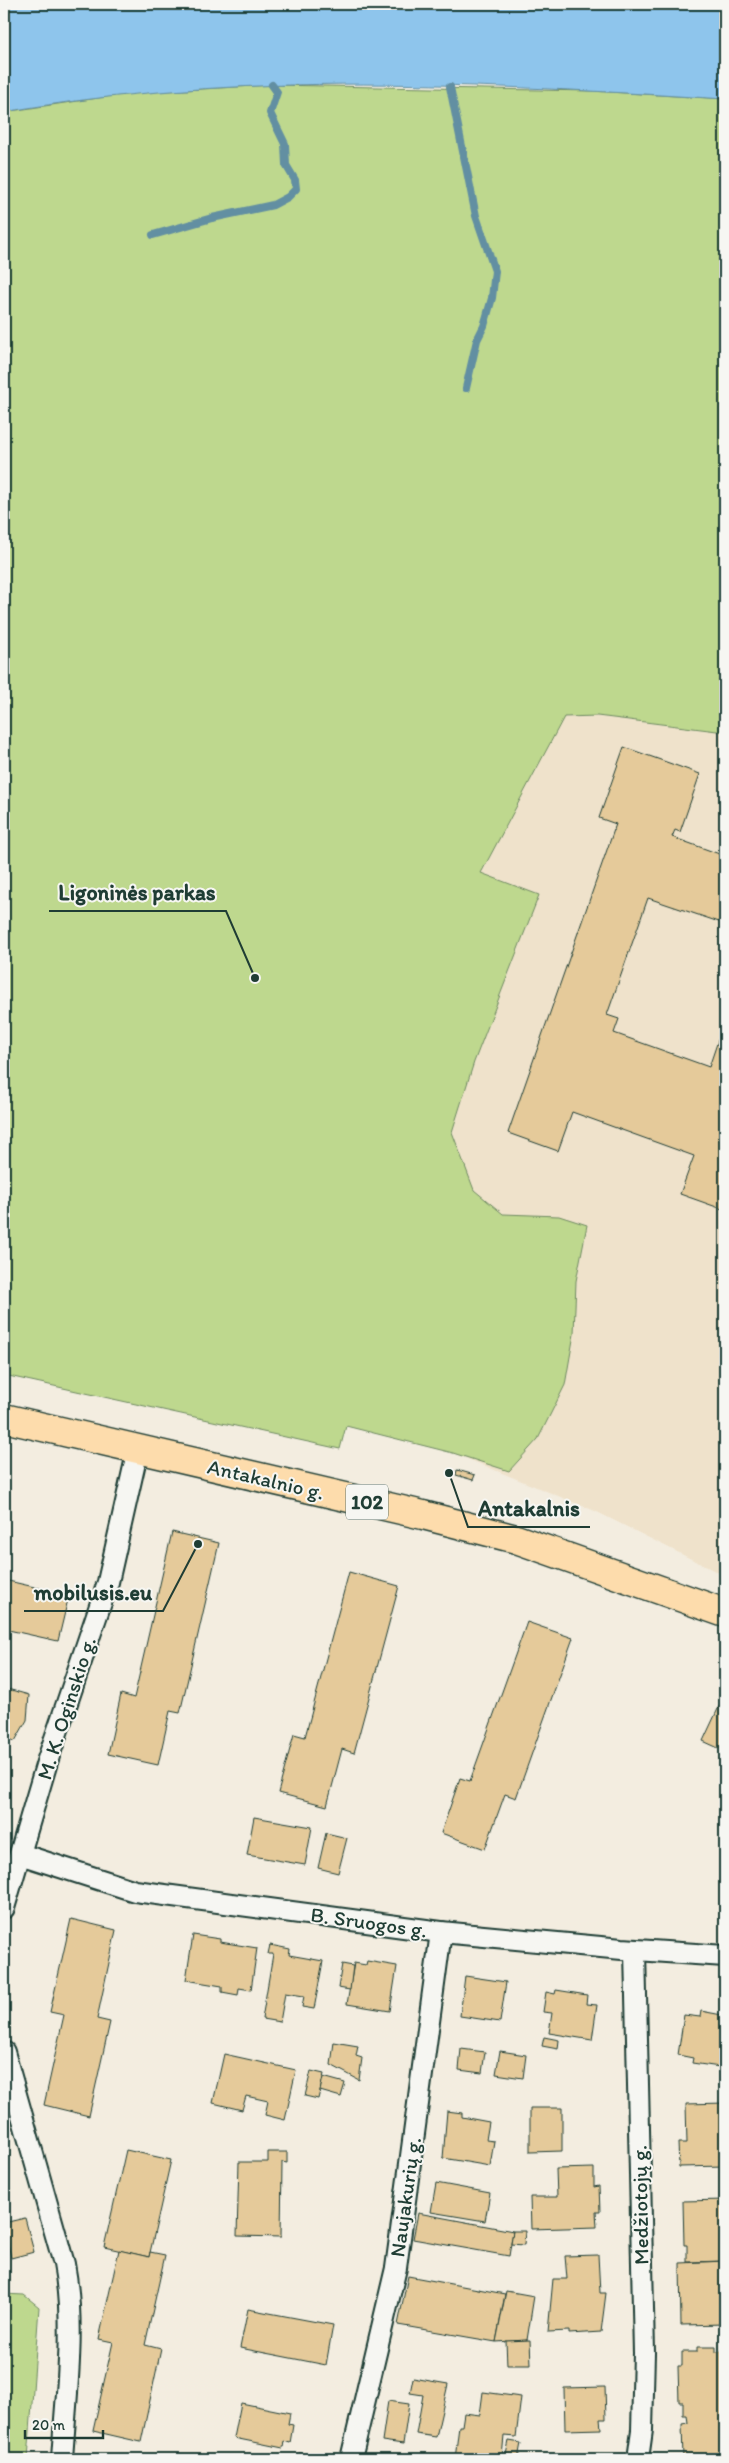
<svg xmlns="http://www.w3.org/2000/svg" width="729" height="2463" font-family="Itim,sans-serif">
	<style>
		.built { fill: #efe2cb }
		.green { fill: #bed88e; stroke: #6e8a61 }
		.water { fill: #8ec5ec; stroke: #628fa2 }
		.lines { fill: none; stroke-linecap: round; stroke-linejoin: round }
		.stream { stroke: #628fa2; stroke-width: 8 }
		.building { fill: #e5ca9a; stroke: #1f3d34 }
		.minor-casing { stroke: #1f3d34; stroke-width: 24 }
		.primary-casing { stroke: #1f3d34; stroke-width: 31 }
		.minor { stroke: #f6f6f2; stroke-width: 20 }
		.primary { stroke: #fddcac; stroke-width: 28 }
		.labels { text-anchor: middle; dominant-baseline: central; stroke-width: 4; stroke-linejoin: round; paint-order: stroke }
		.shield { fill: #f6f6f2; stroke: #60746d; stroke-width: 1 }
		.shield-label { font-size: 20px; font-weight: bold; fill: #1f3d34 }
		.street-label { font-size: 21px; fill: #1f3d34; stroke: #f6f6f2 }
		.leader { fill: none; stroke: #1f3d34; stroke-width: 2 }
		.callout-dot { fill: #1f3d34; stroke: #f6f6f2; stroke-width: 2 }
		.callout-label { font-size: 22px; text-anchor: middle; font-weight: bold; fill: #1f3d34; stroke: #f6f6f2; stroke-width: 4; stroke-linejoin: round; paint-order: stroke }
	</style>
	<rect width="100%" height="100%" fill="#f3ede0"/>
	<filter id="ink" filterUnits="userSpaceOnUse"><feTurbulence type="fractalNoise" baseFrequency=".02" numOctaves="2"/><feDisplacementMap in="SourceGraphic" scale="10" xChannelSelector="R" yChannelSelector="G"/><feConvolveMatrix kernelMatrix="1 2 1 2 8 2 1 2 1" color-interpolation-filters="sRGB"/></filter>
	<g filter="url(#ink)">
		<polygon class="built" points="597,716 725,732 725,1576 595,1511 453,1453 346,1426 340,1449 4,1375 564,717"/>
		<g class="green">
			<polygon points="272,85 591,91 725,99 725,732 597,716 564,717 481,873 539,895 474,1062 452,1132 474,1190 503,1214 559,1216 587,1225 576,1281 574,1334 565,1385 538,1439 509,1471 453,1453 346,1426 340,1449 4,1375 4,112 132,93"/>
			<polygon points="4,2294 24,2295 39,2307 28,2459 4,2459"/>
		</g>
		<path class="water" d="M4 4H725V99C486 84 241 70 4 112Z"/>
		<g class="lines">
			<g class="stream">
				<polyline points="450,87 476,216 495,271 492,298 484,326 477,340 466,388"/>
				<polyline points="153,235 212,218 273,205 288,197 296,189 295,180 286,165 285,144 270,113 277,92 272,85"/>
			</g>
		</g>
		<g class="building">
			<polygon points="624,747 700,774 680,832 675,830 672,837 725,856 725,924 648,898 607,1015 619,1019 614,1033 709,1067 725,1020 725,1210 680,1194 694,1156 572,1112 558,1151 508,1133 616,824 599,818"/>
			<polygon points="457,1470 475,1475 473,1480 456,1475"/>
			<polygon points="172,1532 219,1543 180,1713 170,1711 158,1765 108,1754 121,1694 134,1698"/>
			<polygon points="349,1572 399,1586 354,1753 342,1749 327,1806 278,1793 294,1734 305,1737"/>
			<polygon points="4,1580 69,1595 58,1641 4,1629"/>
			<polygon points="527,1622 573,1638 516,1798 505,1794 485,1849 441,1833 460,1778 470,1781"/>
			<polygon points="4,1688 29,1695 27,1720 15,1741 4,1738"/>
			<polygon points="724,1696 725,1696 725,1751 703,1741"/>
			<polygon points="254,1817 312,1827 305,1865 247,1855"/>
			<polygon points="326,1833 347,1838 338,1873 318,1868"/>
			<polygon points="71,1919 116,1930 97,2019 110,2022 89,2116 44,2105 64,2015 50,2012"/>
			<polygon points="193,1935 220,1939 220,1942 257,1948 251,1990 239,1988 238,1995 222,1992 222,1986 186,1980"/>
			<polygon points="270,1945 290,1949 289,1955 323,1961 314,2009 302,2007 304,1996 285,1993 280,2022 262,2019 273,1954 268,1954"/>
			<polygon points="367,1961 397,1966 390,2011 347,2004 354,1963 366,1965"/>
			<polygon points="342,1964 353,1966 350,1990 338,1988"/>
			<polygon points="465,1976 506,1982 500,2022 460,2016"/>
			<polygon points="556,1990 587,1995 586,2004 597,2005 592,2040 549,2033 552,2013 543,2012 546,1992 555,1994"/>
			<polygon points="723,1998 725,1998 725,2046 720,2067 692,2063 693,2058 678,2055 684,2015 700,2017 701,2011 722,2015"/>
			<polygon points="544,2037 559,2040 558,2049 542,2046"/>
			<polygon points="334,2042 358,2046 356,2056 362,2058 359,2080 331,2065"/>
			<polygon points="461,2049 485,2052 482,2073 459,2070"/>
			<polygon points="500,2051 526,2055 523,2078 496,2074"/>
			<polygon points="224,2054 296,2070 285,2120 265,2115 268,2101 246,2096 242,2110 213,2103"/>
			<polygon points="311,2071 324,2074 318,2099 305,2096"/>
			<polygon points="323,2077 345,2083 341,2097 320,2091"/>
			<polygon points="725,2103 725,2166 679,2167 678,2143 687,2143 686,2104"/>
			<polygon points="530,2108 562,2108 562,2151 530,2152"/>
			<polygon points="447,2111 462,2113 462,2117 489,2122 486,2140 494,2141 490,2166 443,2158"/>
			<polygon points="126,2150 171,2160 149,2257 104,2247"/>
			<polygon points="268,2152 287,2152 287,2163 282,2162 281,2237 237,2236 239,2162 268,2162"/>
			<polygon points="594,2168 594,2187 599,2186 600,2212 596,2212 597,2227 531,2229 530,2197 557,2197 556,2169"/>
			<polygon points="436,2183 490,2193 485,2221 431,2212"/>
			<polygon points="725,2200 725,2261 687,2262 687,2245 684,2245 683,2201"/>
			<polygon points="418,2213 513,2231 509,2256 413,2239"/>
			<polygon points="25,2218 34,2252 11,2258 4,2223"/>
			<polygon points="513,2231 525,2231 524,2245 511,2244"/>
			<polygon points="119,2250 149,2257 150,2252 165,2255 145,2345 161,2349 141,2442 93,2431 113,2342 99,2339"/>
			<polygon points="598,2255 600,2293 606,2293 601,2332 569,2334 569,2331 548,2332 553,2279 567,2279 565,2256"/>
			<polygon points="725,2261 725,2324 681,2325 680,2263"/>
			<polygon points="408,2276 505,2294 496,2342 398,2325"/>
			<polygon points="506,2291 534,2296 527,2340 496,2342"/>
			<polygon points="248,2309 333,2325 326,2365 240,2348"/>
			<polygon points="530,2340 531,2365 507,2365 506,2341"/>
			<polygon points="697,2347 716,2347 716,2352 725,2351 725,2459 683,2459 682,2424 688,2423 687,2415 683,2415 683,2402 679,2402 678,2366 682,2366 682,2352 697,2352"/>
			<polygon points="413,2378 448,2384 436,2437 416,2434 423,2395 410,2393"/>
			<polygon points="605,2387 606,2419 600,2419 601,2429 565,2430 564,2388"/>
			<polygon points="483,2392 521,2397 516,2437 504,2436 502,2457 481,2455 481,2459 455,2459 459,2426 462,2426 464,2413 480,2415"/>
			<polygon points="388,2401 409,2404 403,2444 382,2441"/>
			<polygon points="241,2403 290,2413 288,2424 293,2425 290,2443 284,2441 283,2448 234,2438"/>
			<polygon points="509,2441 521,2443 518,2459 505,2459"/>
			<polygon points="299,2453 328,2459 298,2459"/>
		</g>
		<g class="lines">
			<defs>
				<g id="minor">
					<polyline points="20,1854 135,1891 441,1932 622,1949 725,1956"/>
					<polyline points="4,1908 47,1762 108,1582 138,1449"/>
					<polyline points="635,1950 644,2353 642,2430 638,2459"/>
					<path d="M4 2052 64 2264C76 2326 66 2396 62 2459"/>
					<polyline points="351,2459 396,2268 441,1932"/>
				</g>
				<polyline id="primary" points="4,1418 423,1515 516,1539 725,1613"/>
			</defs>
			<use href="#minor" class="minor-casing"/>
			<use href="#primary" class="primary-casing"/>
			<use href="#minor" class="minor"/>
			<use href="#primary" class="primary"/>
		</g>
	</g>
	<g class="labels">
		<rect class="shield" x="346" y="1484.5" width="42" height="35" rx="4"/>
		<g class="shield-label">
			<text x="367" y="1502">102</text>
		</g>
		<g class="street-label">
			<text transform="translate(266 1479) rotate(13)">Antakalnio g.</text>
			<text transform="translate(66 1708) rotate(-72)">M. K. Oginskio g.</text>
			<text transform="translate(369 1922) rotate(8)">B. Sruogos g.</text>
			<text transform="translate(405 2197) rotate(-82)">Naujakurių g.</text>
			<text transform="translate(640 2205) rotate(-91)">Medžiotojų g.</text>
		</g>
	</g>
	<path class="leader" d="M255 978L226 911H49M449 1473L468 1527H590M198 1544L163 1611H24"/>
	<g class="callout-dot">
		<circle cx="255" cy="978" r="5"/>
		<circle cx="449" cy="1473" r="5"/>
		<circle cx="198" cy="1544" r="5"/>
	</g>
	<g class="callout-label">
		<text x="137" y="900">Ligoninės parkas</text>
		<text x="529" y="1516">Antakalnis</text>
		<text x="93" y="1600">mobilusis.eu</text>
	</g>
	<rect width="729" height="2463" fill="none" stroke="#f6f6f2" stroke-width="20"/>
	<rect x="10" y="10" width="709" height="2443" fill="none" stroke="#1f3d34" stroke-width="2" filter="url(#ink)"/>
	<path d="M25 2430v8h78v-8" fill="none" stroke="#1f3d34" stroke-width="2.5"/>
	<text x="32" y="2430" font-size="15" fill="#1f3d34" stroke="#f6f6f2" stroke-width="4" paint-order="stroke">20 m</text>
</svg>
